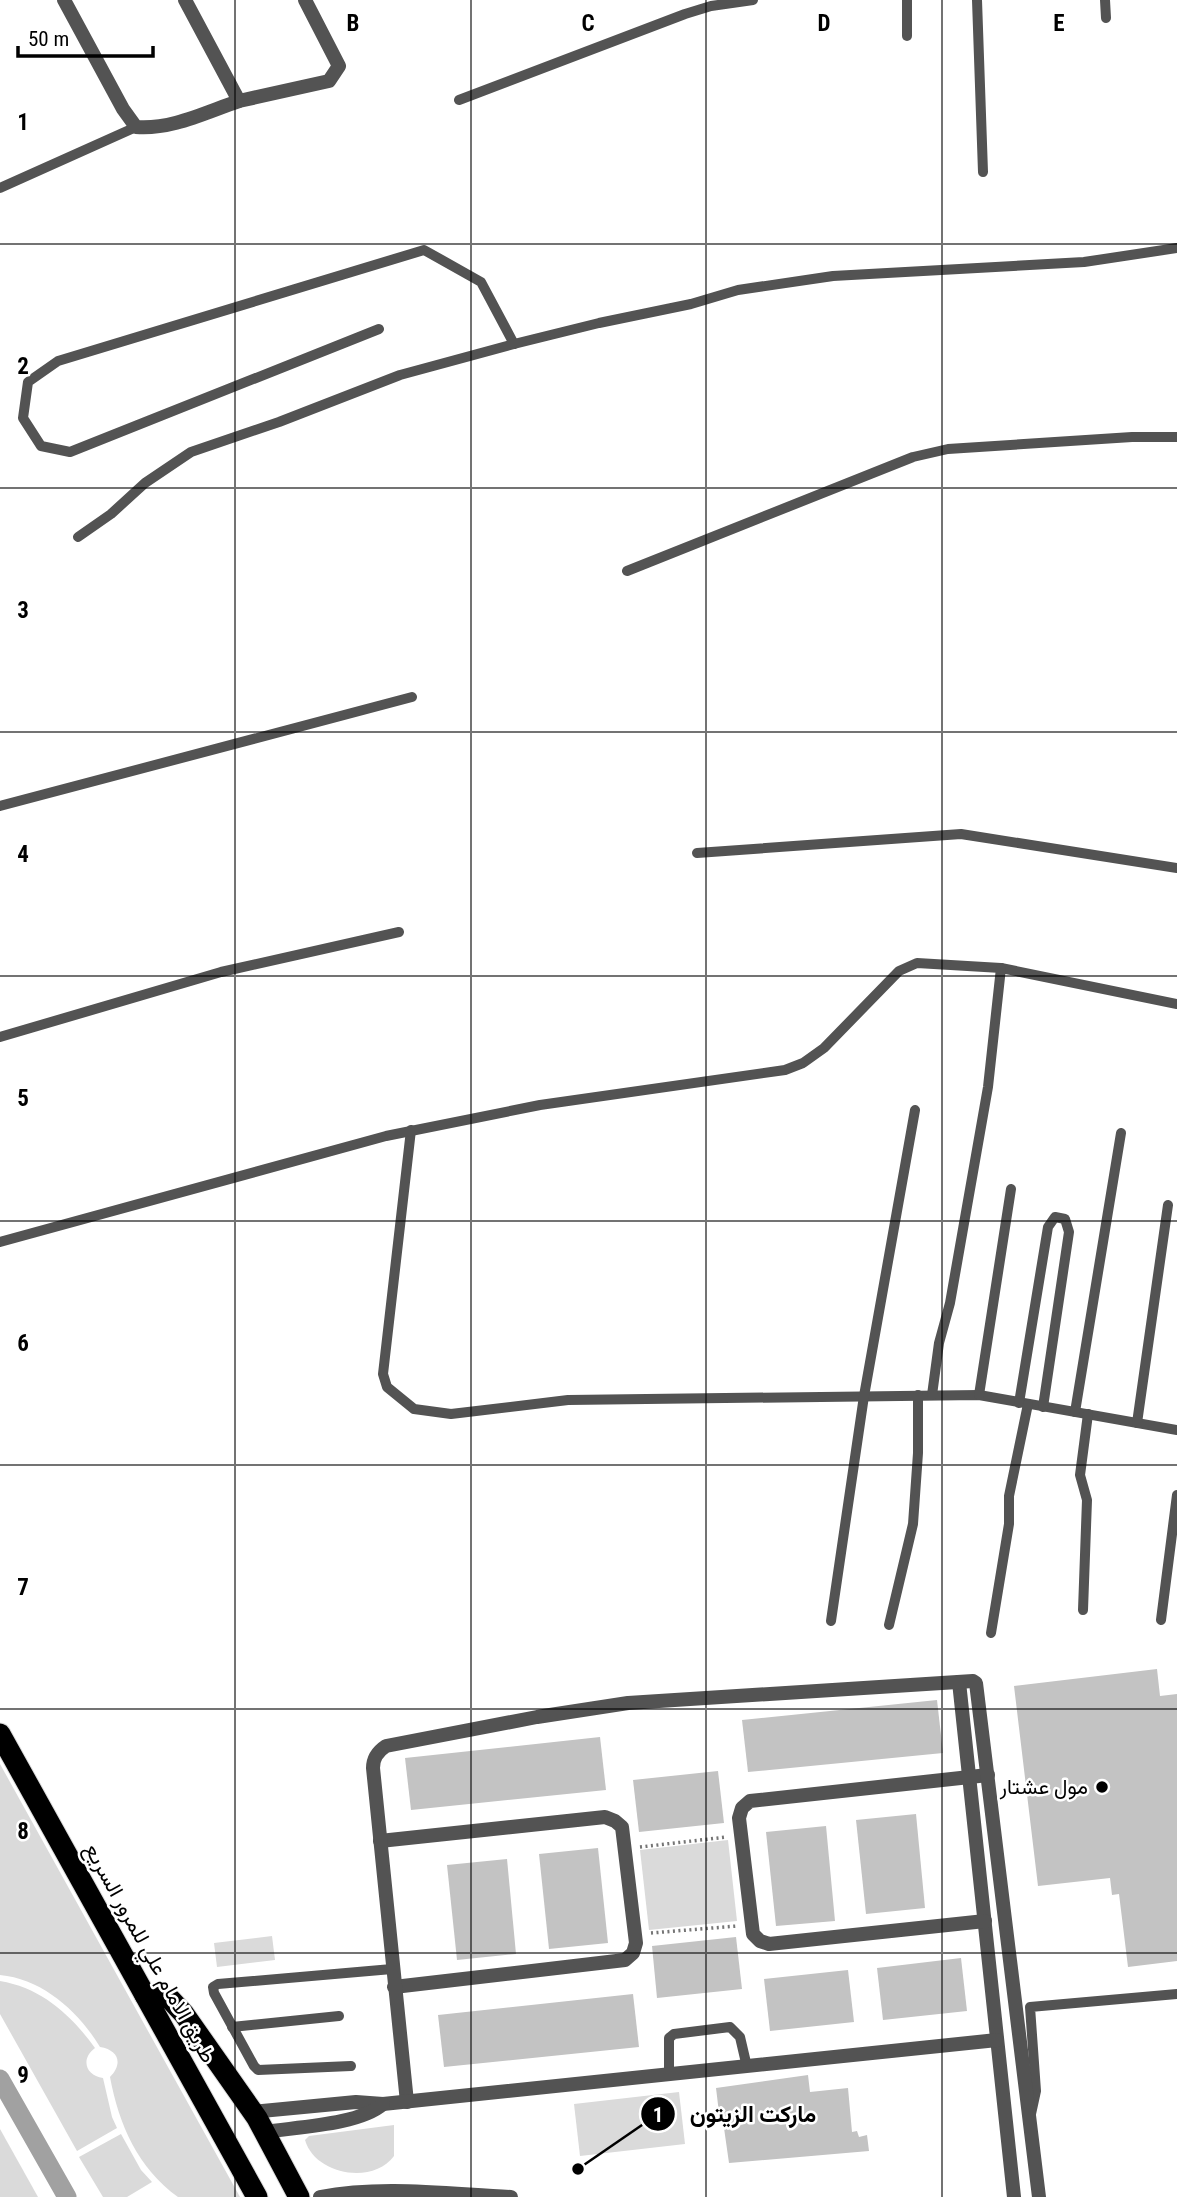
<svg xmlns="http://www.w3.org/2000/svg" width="1177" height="2197" font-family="'Roboto Condensed',Vazirmatn,sans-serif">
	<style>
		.green { fill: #dadada }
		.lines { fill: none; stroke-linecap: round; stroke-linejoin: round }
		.canal { stroke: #a1a1a1; stroke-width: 19 }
		.building { fill: #c3c3c3 }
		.motorway-casing { stroke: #dbdbdb; stroke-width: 23 }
		.path { stroke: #757575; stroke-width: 3.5; stroke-dasharray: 2 3.5; stroke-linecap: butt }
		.service { stroke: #535353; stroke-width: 10 }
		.minor { stroke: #535353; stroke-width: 14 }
		.motorway { stroke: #000; stroke-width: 21 }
		.grid { fill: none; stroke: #000; stroke-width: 2; stroke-opacity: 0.55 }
		.poi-dot { fill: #000; stroke: #fff; stroke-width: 2.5 }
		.labels { text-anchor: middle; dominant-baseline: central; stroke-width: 5; stroke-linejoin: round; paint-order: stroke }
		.poi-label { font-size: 21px; fill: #000; stroke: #fff; text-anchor: end }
		.street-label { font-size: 21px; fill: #000; stroke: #fff }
		.grid-label { font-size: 23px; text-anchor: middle; font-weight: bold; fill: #000; stroke: #fff; stroke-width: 5; stroke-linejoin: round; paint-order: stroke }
		.leader { fill: none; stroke: #000; stroke-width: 2.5 }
		.callout-dot { fill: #000; stroke: #fff; stroke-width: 2.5 }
		.mark-label { font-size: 21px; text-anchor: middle; font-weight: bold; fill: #fff }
		.callout-label { font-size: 23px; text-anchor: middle; font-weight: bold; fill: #000; stroke: #fff; stroke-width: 5; stroke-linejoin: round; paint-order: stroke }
	</style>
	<rect width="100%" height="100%" fill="#fff"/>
	<g class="green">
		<path d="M0 1764 240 2197H178C138 2168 119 2125 110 2077 123 2064 119 2050 100 2047 79 2012 43 1979 0 1975Z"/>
		<polygon points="728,1840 737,1921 649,1930 640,1850"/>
		<polygon points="272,1936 275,1960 217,1967 214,1943"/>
		<path d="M0 1981C42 1988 71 2015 95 2048 80 2059 86 2076 103 2078L112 2117 117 2128 77 2151 0 2014Z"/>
		<polygon points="679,2092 685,2144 580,2156 574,2104"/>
		<path d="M394 2125V2156C373 2185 315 2175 305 2140L309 2136Z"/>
		<polygon points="0,2129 38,2197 0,2197"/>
		<polygon points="121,2134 141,2170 152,2182 127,2197 103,2197 79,2157"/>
	</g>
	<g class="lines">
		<polyline class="canal" points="0,2079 67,2197"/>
	</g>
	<g class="building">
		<polygon points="1157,1669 1160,1696 1177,1694 1177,1961 1128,1967 1119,1894 1112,1895 1110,1878 1038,1886 1014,1686"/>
		<polygon points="937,1700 943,1753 748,1772 742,1720"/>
		<polygon points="600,1737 606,1790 411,1810 405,1758"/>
		<polygon points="718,1771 724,1823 639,1832 633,1780"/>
		<polygon points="916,1814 925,1908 866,1914 856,1820"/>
		<polygon points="826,1826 835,1921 776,1926 766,1832"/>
		<polygon points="598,1848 608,1943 549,1949 539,1854"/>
		<polygon points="507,1859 516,1954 457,1960 447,1865"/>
		<polygon points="736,1937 742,1989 657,1998 652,1946"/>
		<polygon points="961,1958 967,2011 883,2020 877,1968"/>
		<polygon points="848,1970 854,2022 770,2031 764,1979"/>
		<polygon points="633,1994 639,2047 444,2067 438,2015"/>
		<polygon points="808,2075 810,2092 848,2088 852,2132 857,2131 859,2137 867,2135 869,2151 729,2163 723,2121 720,2121 716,2088"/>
	</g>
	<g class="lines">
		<defs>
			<g id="motorway">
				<polyline points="0,1734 257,2197"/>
				<polyline points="145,1995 170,1999 184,2014 257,2118 299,2197"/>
			</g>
		</defs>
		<use href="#motorway" class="motorway-casing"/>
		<g class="path">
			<polyline points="640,1847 727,1837"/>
			<polyline points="651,1933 737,1926"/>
		</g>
		<g class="service">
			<polyline points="907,0 907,36"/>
			<polyline points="977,0 983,172"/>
			<polyline points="1105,0 1106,18"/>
			<polyline points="459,100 685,14 711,6 753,0"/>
			<polyline points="0,188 136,127"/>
			<polyline points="379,329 70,452 41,446 23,418 28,382 58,361 424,250 481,282 514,344"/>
			<polyline points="78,537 111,514 145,483 191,452 279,422 400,375 514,344 599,323 691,304 738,290 833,276 1084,262 1177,248"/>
			<polyline points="627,571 913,457 948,449 1132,437 1177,437"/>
			<polyline points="0,806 412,697"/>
			<polyline points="697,853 961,834 1177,868"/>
			<polyline points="0,1037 221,972 399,932"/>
			<polyline points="411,1130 383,1374 387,1387 414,1409 451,1414 568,1400 979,1395 1177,1430"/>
			<polyline points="0,1242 386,1136 540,1105 785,1070 803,1063 824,1048 899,971 917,963 1001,968 1177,1004"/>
			<polyline points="932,1395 939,1343 950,1303 988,1087 1001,968"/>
			<polyline points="979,1395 1011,1189"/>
			<polyline points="1019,1403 1048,1227 1055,1217 1065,1219 1069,1232 1043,1407"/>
			<polyline points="1075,1412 1121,1133"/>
			<polyline points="1137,1423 1168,1205"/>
			<polyline points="1083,1610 1087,1500 1080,1475 1088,1414"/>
			<polyline points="1161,1620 1177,1495"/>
			<polyline points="831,1621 864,1396 915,1110"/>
			<polyline points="889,1625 913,1524 918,1453 918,1395"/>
			<polyline points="991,1633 1009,1524 1009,1496 1028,1404"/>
			<polyline points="232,2027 339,2016"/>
			<polyline points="351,2066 258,2070 254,2066 214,1993 213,1987 218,1984 392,1969"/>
			<polyline points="669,2075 669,2038 674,2034 730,2027 740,2037 747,2067"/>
			<polyline points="1031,2114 1036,2091 1030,2007 1177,1994"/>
		</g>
		<g class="minor">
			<path d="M64 0 123 109 136 127C171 130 206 112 239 101"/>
			<polyline points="185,0 239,101 329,81 339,66 305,0"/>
			<polyline points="959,1682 1014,2197"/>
			<polyline points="380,1841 605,1817 615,1821 622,1827 636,1943 633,1953 625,1960 394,1987"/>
			<polyline points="985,1921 769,1944 760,1941 753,1934 739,1818 742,1808 750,1801 988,1775"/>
			<path d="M407 2102 373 1768C373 1758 377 1752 386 1746L537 1717 628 1703 973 1681 976 1683 1039 2197"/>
			<polyline points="252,2112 356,2102 383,2104 997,2040"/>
			<path d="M265 2132C296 2127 359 2125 383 2104"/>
			<path d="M320 2197C382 2185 448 2194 511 2197"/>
		</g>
		<use href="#motorway" class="motorway"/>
	</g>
	<path class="grid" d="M235 0V2197M471 0V2197M706 0V2197M942 0V2197M0 244H1177M0 488H1177M0 732H1177M0 976H1177M0 1221H1177M0 1465H1177M0 1709H1177M0 1953H1177"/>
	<circle class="poi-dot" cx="1102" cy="1787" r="7"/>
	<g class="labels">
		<g class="poi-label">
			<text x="1088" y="1787">مول عشتار</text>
		</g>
		<g class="street-label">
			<text transform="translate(150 1953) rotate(61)">طريق الامام علي للمرور السريع</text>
		</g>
	</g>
	<g class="grid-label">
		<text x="353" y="31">B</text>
		<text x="588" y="31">C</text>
		<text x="824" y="31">D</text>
		<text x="1059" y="31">E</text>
		<text x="23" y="130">1</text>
		<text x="23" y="374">2</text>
		<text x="23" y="618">3</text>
		<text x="23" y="862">4</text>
		<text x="23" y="1106">5</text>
		<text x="23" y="1351">6</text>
		<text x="23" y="1595">7</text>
		<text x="23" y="1839">8</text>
		<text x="23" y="2083">9</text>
	</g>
	<path class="leader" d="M578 2169L658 2114"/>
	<g class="callout-dot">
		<circle cx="578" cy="2169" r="7"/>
		<circle cx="658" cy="2114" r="18"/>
	</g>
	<g class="mark-label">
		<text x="658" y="2122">1</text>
	</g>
	<g class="callout-label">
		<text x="753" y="2122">ماركت الزيتون</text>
	</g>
	<path d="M18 46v10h135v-10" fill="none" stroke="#000000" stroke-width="3.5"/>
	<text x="28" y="46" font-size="21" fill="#000000" stroke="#ffffff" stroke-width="5" paint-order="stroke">50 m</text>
</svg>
